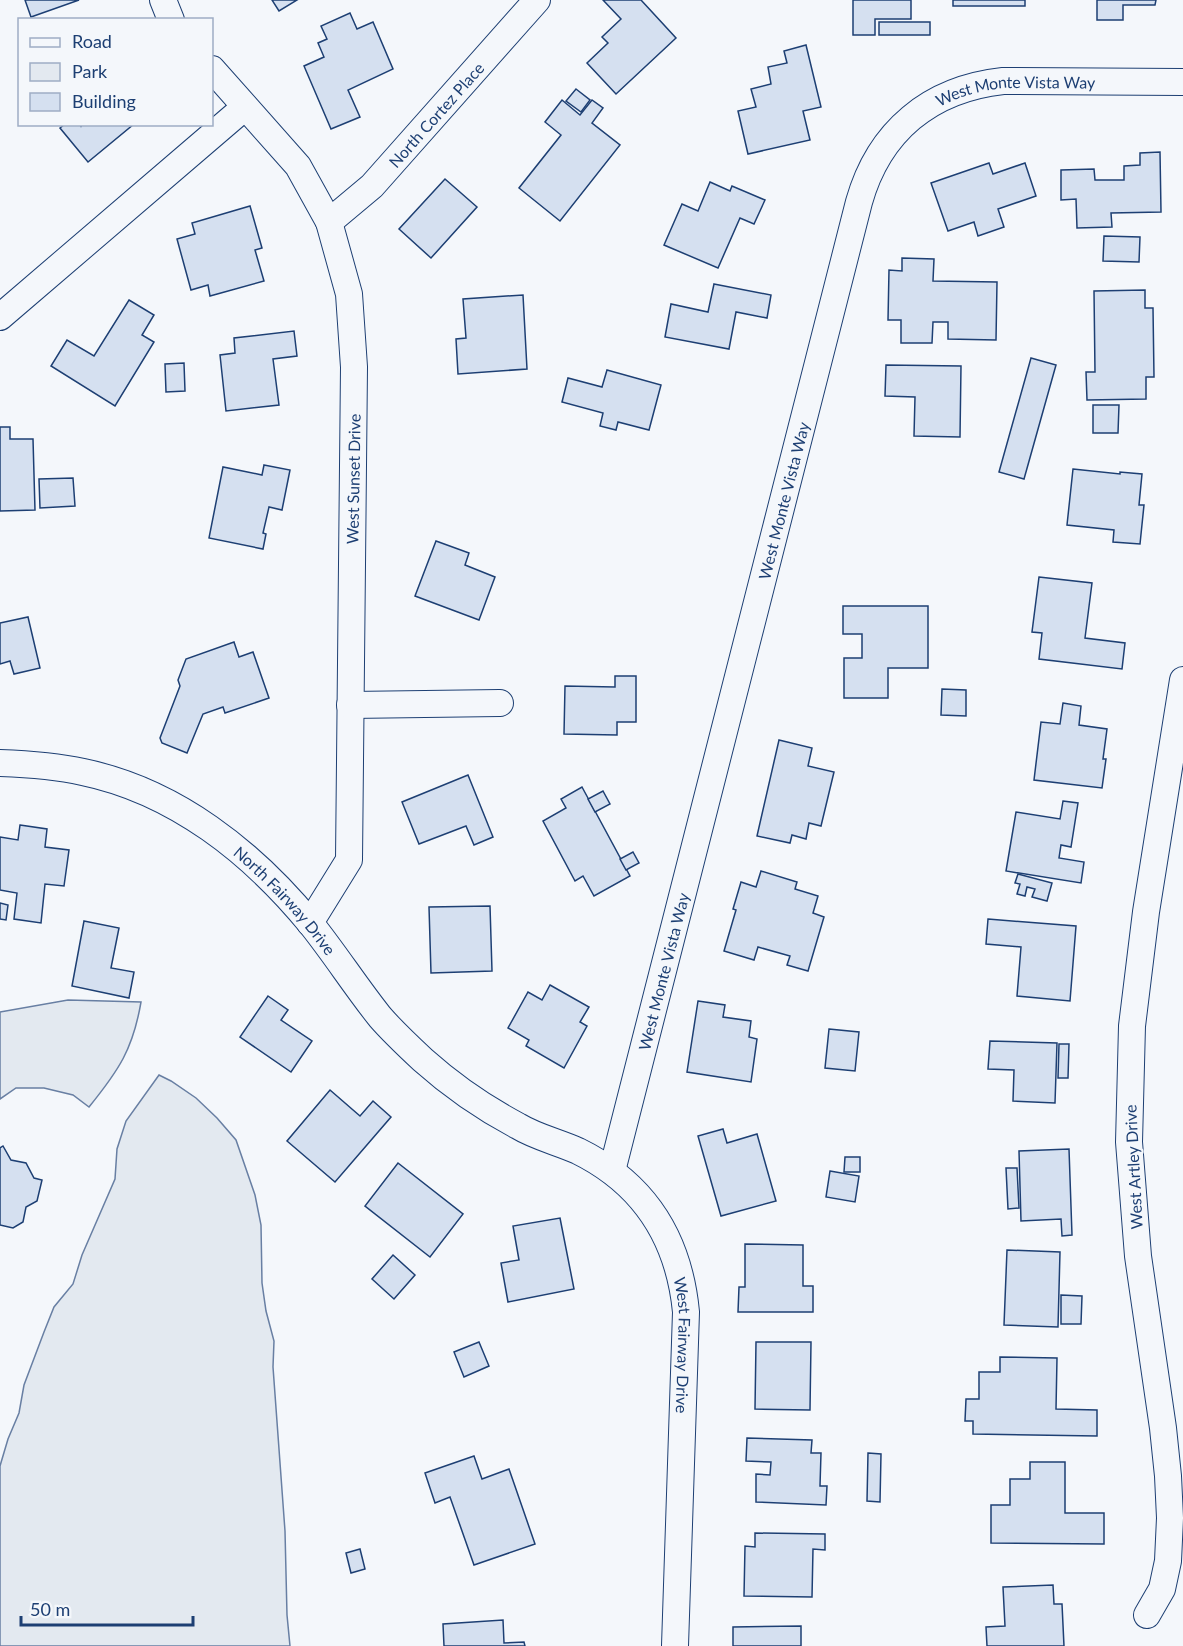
<svg xmlns="http://www.w3.org/2000/svg" width="1183" height="1646" font-family="Lato,sans-serif">
	<style>
		.green { fill: #e3e9f0; stroke: #687fa3; stroke-width: 1.5 }
		.building { fill: #d5e0f0; stroke: #1d3f73; stroke-width: 1.5 }
		.lines { fill: none; stroke-linecap: round; stroke-linejoin: round }
		.minor-casing { stroke: #1d3f73; stroke-width: 28 }
		.minor { stroke: #f4f7fb; stroke-width: 26 }
		.labels { text-anchor: middle; dominant-baseline: central; stroke-width: 4.5; stroke-linejoin: round; paint-order: stroke }
		.street-label { font-size: 16px; fill: #1d3f73; stroke: #f4f7fb }
	</style>
	<rect width="100%" height="100%" fill="#f4f7fb"/>
	<g class="green">
		<path d="M68 1000 141 1002C133 1049 119 1070 89 1107L73 1095 44 1088H16L0 1099V1012Z"/>
		<polygon points="159,1075 171,1081 196,1098 217,1118 236,1140 255,1195 261,1225 262,1283 266,1311 274,1341 273,1367 285,1531 287,1615 290,1646 0,1646 0,1466 8,1439 19,1413 24,1385 44,1332 54,1307 73,1284 82,1255 115,1179 117,1149 126,1121"/>
	</g>
	<g class="building">
		<polygon points="25,0 79,0 31,17"/>
		<polygon points="272,0 297,0 279,11"/>
		<polygon points="603,0 641,0 676,38 616,94 587,63 608,43 602,37 621,19"/>
		<polygon points="853,0 911,0 911,19 875,19 875,35 853,35"/>
		<rect x="953" y="0" width="72" height="6"/>
		<polygon points="1097,0 1156,0 1155,5 1123,5 1123,20 1097,20"/>
		<polygon points="350,13 357,29 373,22 393,69 348,90 360,117 331,129 304,66 324,57 318,43 327,39 321,26"/>
		<rect x="879" y="22" width="51" height="13"/>
		<polygon points="806,45 821,107 803,111 810,140 748,154 738,111 756,107 751,89 771,84 768,67 787,63 784,51"/>
		<polygon points="576,89 590,100 581,112 566,101"/>
		<polygon points="562,100 580,115 592,100 603,108 592,123 620,145 560,221 519,188 561,135 545,122"/>
		<polygon points="65,124 80,124 81,126 82,124 134,124 88,162 60,128"/>
		<polygon points="1160,152 1161,212 1111,213 1112,227 1077,228 1076,199 1061,200 1061,170 1094,169 1095,180 1124,180 1124,166 1140,165 1140,153"/>
		<polygon points="989,163 993,174 1025,163 1036,196 998,209 1004,227 978,236 974,222 948,231 931,183"/>
		<polygon points="445,179 477,207 431,258 399,229"/>
		<polygon points="710,182 730,191 732,186 765,200 754,224 740,218 718,268 664,245 682,204 698,211"/>
		<polygon points="250,206 262,248 255,250 264,281 210,296 208,285 191,290 177,239 195,234 192,223"/>
		<polygon points="1104,236 1140,237 1139,262 1103,261"/>
		<polygon points="902,258 934,259 933,281 997,282 996,340 948,339 948,322 933,322 932,343 901,343 901,320 888,320 889,270 902,271"/>
		<polygon points="714,284 771,295 767,318 736,312 729,349 665,337 671,304 708,312"/>
		<polygon points="1145,290 1145,308 1153,308 1154,377 1146,377 1146,399 1087,400 1086,372 1095,372 1094,291"/>
		<polygon points="523,295 527,369 458,374 456,339 466,338 463,299"/>
		<polygon points="129,300 154,315 142,335 154,342 115,406 51,366 67,340 94,356"/>
		<polygon points="294,331 297,356 273,359 279,405 226,411 220,355 235,353 234,338"/>
		<polygon points="1031,358 1056,365 1024,479 999,472"/>
		<polygon points="184,363 185,391 166,392 165,364"/>
		<polygon points="886,365 961,366 960,437 914,436 915,397 885,396"/>
		<polygon points="607,370 661,385 649,430 618,422 616,430 600,426 603,413 562,402 568,378 602,387"/>
		<polygon points="1093,405 1119,405 1118,433 1093,433"/>
		<polygon points="0,427 10,427 10,439 33,439 35,510 0,511"/>
		<polygon points="264,465 290,470 282,510 269,507 263,533 266,534 263,549 209,538 223,467 262,475"/>
		<polygon points="1073,469 1120,474 1120,472 1142,474 1139,505 1144,505 1140,544 1113,542 1114,530 1067,525"/>
		<polygon points="73,478 75,506 40,508 39,479"/>
		<polygon points="436,541 469,553 465,565 495,577 479,620 415,596"/>
		<polygon points="1039,577 1092,583 1085,638 1125,643 1122,669 1039,659 1042,633 1032,632"/>
		<polygon points="843,606 928,606 928,668 888,668 888,698 844,698 844,658 862,658 862,634 843,634"/>
		<polygon points="28,617 40,668 14,674 10,661 0,664 0,623"/>
		<polygon points="234,642 239,657 253,652 269,698 225,713 223,707 203,714 187,753 162,743 160,738 180,686 178,680 186,659"/>
		<polygon points="615,676 636,676 636,722 617,722 617,735 564,734 565,686 615,687"/>
		<polygon points="942,689 966,690 966,716 941,715"/>
		<polygon points="1063,703 1081,706 1079,725 1107,729 1103,759 1106,759 1102,788 1034,780 1041,722 1060,724"/>
		<polygon points="779,740 812,748 808,766 834,772 821,826 809,823 806,839 792,835 790,843 757,836"/>
		<polygon points="468,775 493,837 474,845 466,826 419,844 402,802"/>
		<polygon points="582,787 630,876 594,896 583,876 575,881 543,821 566,808 561,799"/>
		<polygon points="603,791 610,804 595,812 588,799"/>
		<polygon points="1063,801 1078,803 1071,847 1061,845 1059,858 1084,862 1081,883 1006,871 1016,812 1060,819"/>
		<polygon points="20,825 47,829 45,847 69,850 64,886 45,884 41,923 14,919 17,893 0,890 0,837 18,840"/>
		<polygon points="633,852 639,863 626,870 620,859"/>
		<polygon points="761,871 797,882 795,889 818,896 813,913 824,917 808,971 787,965 790,956 758,947 754,960 724,951 736,910 733,909 741,882 756,887"/>
		<polygon points="1018,874 1052,883 1047,901 1032,897 1035,889 1027,887 1025,896 1017,894 1020,884 1015,883"/>
		<polygon points="0,903 8,905 6,920 0,919"/>
		<polygon points="490,906 492,971 431,973 429,907"/>
		<polygon points="988,919 1076,926 1070,1001 1017,996 1021,947 986,944"/>
		<polygon points="84,921 119,928 111,968 134,972 129,998 72,986"/>
		<polygon points="550,985 589,1007 580,1022 587,1026 564,1068 526,1046 529,1040 508,1028 528,992 542,1000"/>
		<polygon points="268,996 288,1010 281,1020 312,1041 291,1072 240,1037"/>
		<polygon points="698,1001 725,1005 723,1017 751,1021 749,1037 757,1039 751,1082 687,1072"/>
		<polygon points="829,1029 859,1032 855,1071 825,1068"/>
		<polygon points="990,1041 1057,1043 1055,1103 1013,1101 1014,1070 988,1069"/>
		<polygon points="1059,1044 1069,1044 1068,1078 1058,1078"/>
		<polygon points="330,1090 360,1116 373,1101 391,1117 335,1182 287,1141"/>
		<polygon points="723,1129 727,1143 757,1134 776,1201 721,1216 698,1136"/>
		<polygon points="3,1146 11,1160 26,1163 34,1178 42,1180 37,1201 26,1207 23,1222 13,1228 0,1225 0,1148"/>
		<polygon points="1069,1149 1072,1235 1062,1236 1061,1219 1021,1221 1019,1151"/>
		<polygon points="845,1157 860,1157 860,1172 844,1172"/>
		<polygon points="398,1163 463,1214 430,1257 365,1206"/>
		<polygon points="1006,1168 1017,1168 1019,1208 1008,1209"/>
		<polygon points="830,1171 859,1176 855,1202 826,1197"/>
		<polygon points="560,1218 574,1289 508,1302 501,1263 519,1260 513,1226"/>
		<polygon points="745,1244 803,1245 803,1286 813,1286 813,1312 738,1312 739,1287 745,1287"/>
		<polygon points="1007,1250 1060,1252 1058,1327 1004,1325"/>
		<polygon points="393,1255 415,1275 394,1299 372,1279"/>
		<polygon points="1061,1295 1082,1296 1081,1324 1061,1324"/>
		<polygon points="479,1342 489,1366 464,1377 454,1352"/>
		<polygon points="756,1342 811,1342 810,1410 755,1409"/>
		<polygon points="1000,1357 1057,1358 1056,1409 1097,1410 1097,1436 973,1434 973,1421 965,1421 966,1399 979,1399 979,1372 1000,1372"/>
		<polygon points="747,1438 812,1440 811,1453 821,1453 820,1486 827,1486 826,1505 756,1502 756,1474 770,1475 771,1462 746,1461"/>
		<polygon points="868,1453 881,1454 880,1502 867,1501"/>
		<polygon points="474,1456 482,1479 509,1469 535,1544 474,1565 450,1497 435,1503 425,1473"/>
		<polygon points="1030,1462 1065,1462 1065,1513 1104,1513 1104,1544 991,1543 991,1505 1010,1505 1010,1479 1030,1479"/>
		<polygon points="755,1533 825,1534 825,1550 813,1549 812,1597 744,1596 745,1546 755,1547"/>
		<polygon points="360,1549 365,1569 351,1573 346,1553"/>
		<polygon points="1053,1585 1054,1604 1062,1604 1064,1646 987,1646 986,1627 1005,1626 1003,1587"/>
		<polygon points="503,1620 504,1643 524,1642 525,1646 444,1646 443,1624"/>
		<polygon points="801,1626 801,1646 733,1646 733,1627"/>
	</g>
	<g class="lines">
		<defs>
			<g id="minor">
				<polyline points="163,0 171,20"/>
				<polyline points="212,69 298,166 329,222 349,294 354,367 349,860 310,923"/>
				<path id="s1" d="M329 222 372 186 537 0"/>
				<polyline points="0,317 245,107"/>
				<polyline points="350,705 500,703"/>
				<path id="s2" d="M0 763C28 764 56 766 83 772 175 791 252 852 311 924 335 954 356 987 380 1017 393 1032 408 1046 423 1060 451 1085 484 1108 518 1126 536 1137 558 1142 578 1151 645 1184 679 1239 686 1312L675 1646"/>
				<path id="s3" d="M612 1171 859 202C879 131 930 89 1003 81L1183 82"/>
				<polyline points="1147,1615 1162,1589 1168,1561 1170,1518 1168,1476 1163,1428 1138,1256 1129,1142 1132,1026 1146,912 1183,680"/>
			</g>
		</defs>
		<use href="#minor" class="minor-casing"/>
		<use href="#minor" class="minor"/>
	</g>
	<g class="labels">
		<g class="street-label">
			<text stroke="none"><textPath href="#s3" startOffset="1212">West Monte Vista Way</textPath></text>
			<text stroke="none"><textPath href="#s1" startOffset="152">North Cortez Place</textPath></text>
			<text transform="translate(353 479) rotate(-89)">West Sunset Drive</text>
			<text stroke="none"><textPath href="#s3" startOffset="692">West Monte Vista Way</textPath></text>
			<text stroke="none"><textPath href="#s2" startOffset="328">North Fairway Drive</textPath></text>
			<text stroke="none"><textPath href="#s3" startOffset="206">West Monte Vista Way</textPath></text>
			<text transform="translate(1133 1167) rotate(-93)">West Artley Drive</text>
			<text stroke="none"><textPath href="#s2" startOffset="957">West Fairway Drive</textPath></text>
		</g>
	</g>
	<rect x="18" y="18" width="195" height="108" fill="#f4f7fb" stroke="#9eadc5" stroke-width="1.5"/>
	<rect x="30" y="38" width="30" height="9" fill="#f4f7fb" stroke="#9eadc5" stroke-width="1.5"/>
	<text x="72" y="48" font-size="18" fill="#1d3f73">Road</text>
	<rect x="30" y="63" width="30" height="18" fill="#e3e9f0" stroke="#9eadc5" stroke-width="1.5"/>
	<text x="72" y="78" font-size="18" fill="#1d3f73">Park</text>
	<rect x="30" y="93" width="30" height="18" fill="#d5e0f0" stroke="#9eadc5" stroke-width="1.5"/>
	<text x="72" y="108" font-size="18" fill="#1d3f73">Building</text>
	<path d="M21 1616v9h172v-9" fill="none" stroke="#1d3f73" stroke-width="3"/>
	<text x="30" y="1616" font-size="18" fill="#1d3f73" stroke="#f4f7fb" stroke-width="4.5" paint-order="stroke">50 m</text>
</svg>
